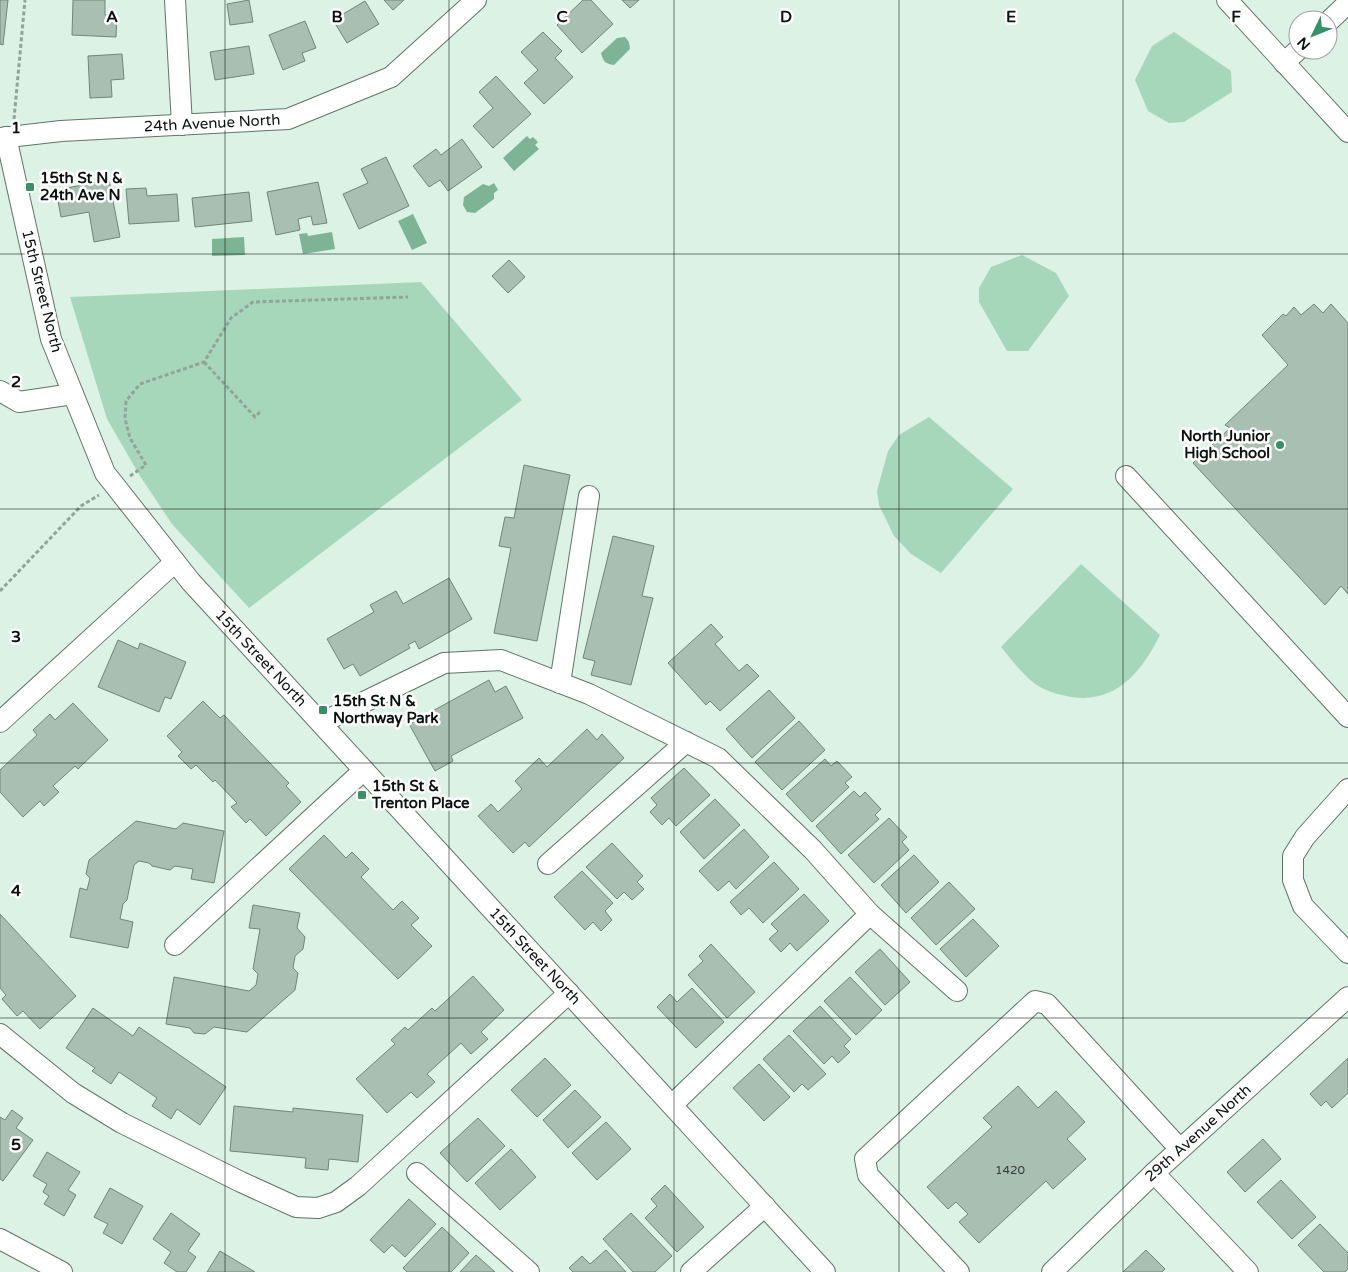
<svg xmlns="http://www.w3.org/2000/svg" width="1348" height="1272" font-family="'Varela Round',sans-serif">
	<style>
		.green { fill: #a7d7bb }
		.water { fill: #7db496 }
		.building { fill: #a9bfb2; stroke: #718579 }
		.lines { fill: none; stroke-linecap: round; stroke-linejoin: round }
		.minor-casing { stroke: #607569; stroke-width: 22 }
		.path { stroke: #92a499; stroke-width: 3; stroke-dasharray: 4 2.5; stroke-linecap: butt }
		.minor { stroke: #fff; stroke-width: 20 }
		.grid { fill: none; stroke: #0a120e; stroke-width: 1; stroke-opacity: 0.55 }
		.poi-dot { fill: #379167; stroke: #fff; stroke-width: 2 }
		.labels { text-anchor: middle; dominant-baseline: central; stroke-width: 5; stroke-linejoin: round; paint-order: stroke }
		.number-label { font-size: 12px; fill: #323d37 }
		.street-label { font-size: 15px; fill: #0a120e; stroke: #fff }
		.poi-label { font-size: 15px; font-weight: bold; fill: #0a120e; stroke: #fff; text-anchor: start }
		.grid-label { font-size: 16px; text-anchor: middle; font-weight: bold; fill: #0a120e; stroke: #fff; stroke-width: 5; stroke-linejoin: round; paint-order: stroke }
	</style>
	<rect width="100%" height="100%" fill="#dbf2e4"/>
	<g class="green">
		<polygon points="1174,32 1231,71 1232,92 1184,122 1169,123 1148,111 1135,80 1152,46"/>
		<polygon points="1022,255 1056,273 1069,296 1028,351 1007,351 979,302 979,288 991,267"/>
		<polygon points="421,282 522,400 249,608 172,524 140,476 107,419 70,297"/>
		<polygon points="929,417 1013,489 941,573 911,554 894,536 879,505 877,491 888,451 899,435"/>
		<path d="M1081 564 1160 635C1140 675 1112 708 1062 695 1053 693 1042 689 1034 683 1021 673 1011 659 1001 647Z"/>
	</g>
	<g class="water">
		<path d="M625 37 629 42 630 49 614 65C605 64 603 61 601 53L617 38Z"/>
		<polygon points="527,136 530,139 533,137 538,142 535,145 539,149 514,171 503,158"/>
		<polygon points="494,183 498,190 494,193 494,199 475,213 467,212 463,205 464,197 483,184 489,186"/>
		<polygon points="413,214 427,243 412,250 398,221"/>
		<polygon points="332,232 335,249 303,254 299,234 307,233 308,236"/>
		<polygon points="244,237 245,255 212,256 212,239"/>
	</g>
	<g class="building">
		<polygon points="0,0 8,0 3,45 0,44"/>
		<polygon points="73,0 105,0 105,15 117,16 116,37 72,35"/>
		<polygon points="249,0 253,22 230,25 227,4"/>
		<polygon points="384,0 404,0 393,10"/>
		<polygon points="583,0 591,0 613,24 582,53 557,25"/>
		<polygon points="622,0 639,0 630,8"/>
		<polygon points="365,1 379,24 347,43 333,20"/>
		<polygon points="305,21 316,48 302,53 305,61 283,70 269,35"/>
		<polygon points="543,32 562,51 555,58 573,77 544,104 524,83 538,70 521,52"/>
		<polygon points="249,46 254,74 215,80 210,52"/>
		<polygon points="122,54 124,79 111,80 112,97 90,98 88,56"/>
		<polygon points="496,76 531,114 493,148 473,126 493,108 479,92"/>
		<polygon points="462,139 482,167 448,191 440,180 429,187 413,166 436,149 441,155"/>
		<polygon points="386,157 409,206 359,229 343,194 368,183 361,169"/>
		<polygon points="109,180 120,237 94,242 89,212 61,217 56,190"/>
		<polygon points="318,182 327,223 313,225 311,216 298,219 300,230 276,235 267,192"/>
		<polygon points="146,188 147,196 177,194 179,221 129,224 126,189"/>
		<polygon points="249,192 252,221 195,227 192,198"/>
		<polygon points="509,260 525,277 508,293 492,276"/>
		<polygon points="1314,304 1323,313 1331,304 1348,323 1348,594 1341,586 1325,605 1193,463 1230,428 1225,425 1288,365 1262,335 1283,314 1286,316 1294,307 1301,315"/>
		<polygon points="524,465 570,475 537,641 494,633 511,548 499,546 505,517 514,518"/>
		<polygon points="613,536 654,546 642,596 653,598 631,685 591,675 595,661 583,658"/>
		<polygon points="449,578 472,619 419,649 415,641 408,645 410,648 360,676 353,664 344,669 327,639 374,612 370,605 396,591 403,604"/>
		<polygon points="711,624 723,637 715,644 739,671 747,664 759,676 720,711 710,701 706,705 668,663"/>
		<polygon points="118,640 138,649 140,643 186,662 171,699 165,697 159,712 98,687"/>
		<polygon points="489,680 495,692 506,686 523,718 451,756 453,761 435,771 409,724"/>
		<polygon points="769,690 795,718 752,758 726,729"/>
		<polygon points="203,701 220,718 224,715 289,783 286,786 301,802 266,836 250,819 246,823 231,807 237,803 215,780 213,782 196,765 191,769 178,756 182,752 167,736"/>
		<polygon points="73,703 108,740 78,769 75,766 53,786 59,792 44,806 40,801 23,817 0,792 0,770 37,735 33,730 50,714 55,720"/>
		<polygon points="799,721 825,750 782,790 755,762"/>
		<polygon points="587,729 597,740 602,734 624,758 529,847 525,842 513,853 478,816 491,804 498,812 522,789 515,781 539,758 547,767"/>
		<polygon points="825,759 831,766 837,761 852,777 845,783 849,787 812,822 786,794"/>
		<polygon points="684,768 710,795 676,826 669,818 662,825 650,812 657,805 651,798"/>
		<polygon points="854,791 860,797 865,792 881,809 875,815 879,819 841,854 816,826"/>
		<polygon points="715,799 740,825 704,859 680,832"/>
		<polygon points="889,818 907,837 902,842 909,850 874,883 848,855"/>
		<polygon points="136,821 176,829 183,823 224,831 214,883 191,879 193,869 175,866 170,870 152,866 149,863 139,861 134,865 127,900 123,904 120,919 133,922 128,948 70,937 80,888 87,890 90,878 86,874 89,860"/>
		<polygon points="744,829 769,857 736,889 729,881 718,891 699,871"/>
		<polygon points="324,835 346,858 352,852 369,869 361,877 393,910 402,901 419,918 411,925 432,946 398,979 289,869"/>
		<polygon points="612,843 643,876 637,882 644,889 632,900 624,892 617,899 586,867"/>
		<polygon points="914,855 939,882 906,913 881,885"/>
		<polygon points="774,862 799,889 763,923 749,908 741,915 730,902"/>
		<polygon points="582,871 613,903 605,911 612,920 601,931 593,922 585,930 554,897"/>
		<polygon points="949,882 975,909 936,945 911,918"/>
		<polygon points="804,894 829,921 797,951 790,943 781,952 769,939 778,931 771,924"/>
		<polygon points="253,905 300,913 297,928 305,937 303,949 295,956 293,968 298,973 295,990 247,1032 214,1027 205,1034 194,1033 190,1028 166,1024 174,977 249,991 256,985 258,974 253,969 260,929 249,928"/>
		<polygon points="0,914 76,996 40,1029 23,1011 17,1016 2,999 6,995 0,988"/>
		<polygon points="973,919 999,946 966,977 940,949"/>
		<polygon points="711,944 755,992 727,1018 688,975 703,961 699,956"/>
		<polygon points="880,949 910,982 885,1005 855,972"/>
		<polygon points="473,976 504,1010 481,1032 488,1039 471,1054 461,1043 427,1074 435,1082 417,1098 411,1092 387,1113 356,1079 395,1044 391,1040 405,1027 408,1030 432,1008 435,1011"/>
		<polygon points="850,977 882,1010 856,1035 824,1001"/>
		<polygon points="692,988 724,1022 696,1048 657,1007 670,994 677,1002"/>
		<polygon points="820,1006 851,1039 844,1046 850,1052 838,1063 832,1056 824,1064 793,1031"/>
		<polygon points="93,1008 133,1036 139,1027 226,1087 200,1125 177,1109 171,1119 152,1106 157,1098 119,1072 111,1084 92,1071 95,1068 66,1048"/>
		<polygon points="789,1035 826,1074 808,1090 802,1084 794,1092 763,1059"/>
		<polygon points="545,1058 571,1085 537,1117 511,1090"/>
		<polygon points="1348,1058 1348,1093 1332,1108 1326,1101 1321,1106 1310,1094"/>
		<polygon points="759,1064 790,1097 764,1121 733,1088"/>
		<polygon points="1018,1086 1038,1108 1056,1091 1085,1122 1067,1139 1086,1159 1053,1189 1046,1181 979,1243 959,1222 968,1214 956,1202 948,1209 927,1187 992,1127 983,1118"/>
		<polygon points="575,1090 601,1117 568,1148 543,1120"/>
		<polygon points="234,1106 293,1112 293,1108 363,1115 358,1162 329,1159 328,1170 305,1168 306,1158 230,1151"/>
		<polygon points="12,1110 23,1118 16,1128 33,1140 3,1181 0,1179 0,1117 5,1120"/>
		<polygon points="478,1118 505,1146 467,1182 440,1153"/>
		<polygon points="606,1122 631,1149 597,1180 572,1153"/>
		<polygon points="1263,1139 1281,1159 1245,1192 1227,1172"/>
		<polygon points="511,1149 536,1177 500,1210 475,1183"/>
		<polygon points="47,1152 80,1172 68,1190 76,1195 64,1216 44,1204 49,1196 43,1192 47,1184 33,1176"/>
		<polygon points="1281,1180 1316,1217 1292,1239 1257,1202"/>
		<polygon points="665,1185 704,1227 677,1252 645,1218 657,1206 651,1199"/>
		<polygon points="110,1188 143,1206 122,1244 103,1233 108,1224 94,1217"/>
		<polygon points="409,1199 436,1224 405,1257 392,1245 384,1253 370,1240"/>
		<polygon points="171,1213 200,1234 188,1251 196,1257 186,1272 177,1272 164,1263 171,1252 153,1239"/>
		<polygon points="631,1213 672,1256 655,1272 633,1272 603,1239"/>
		<polygon points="1320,1224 1348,1253 1348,1269 1345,1272 1324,1272 1298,1245"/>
		<polygon points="442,1227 469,1253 451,1272 407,1272 403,1268"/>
		<polygon points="606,1250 626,1272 573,1272 569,1268 582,1256 590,1264"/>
		<polygon points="1146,1250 1165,1269 1162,1272 1123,1272"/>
		<polygon points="220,1251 255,1272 207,1272"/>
		<polygon points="476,1255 495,1272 460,1272"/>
	</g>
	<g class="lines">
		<defs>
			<g id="minor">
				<polyline points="175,0 182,125"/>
				<polyline points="1227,0 1348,132"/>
				<polyline points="1328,22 1348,3"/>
				<polyline points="1284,63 1298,50"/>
				<polyline points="6,137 51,339 105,473 191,582 825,1272"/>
				<polyline points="0,138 61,131 288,119 391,77 476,0"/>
				<polyline points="0,391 19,402 73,394"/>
				<polyline points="1126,476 1348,717"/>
				<polyline points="560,683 589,496"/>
				<polyline points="0,722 175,562"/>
				<polyline points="321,723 444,663 501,660 589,694 718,758 813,850 870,914 957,991"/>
				<polyline points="1348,789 1305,837 1293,856 1293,880 1303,906 1348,953"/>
				<polyline points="548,864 686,742"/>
				<polyline points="175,945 364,770"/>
				<polyline points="0,1034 73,1093 122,1123 241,1182 296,1207 318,1208 336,1202 358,1186 569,993"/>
				<polyline points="672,1105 870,914"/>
				<polyline points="417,1173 529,1272"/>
				<polyline points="1154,1173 1248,1272"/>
				<polyline points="0,1239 62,1272"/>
				<polyline points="691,1272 765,1206"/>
				<polyline points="959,1272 868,1175 865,1159 1035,1001 1047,1004 1180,1149"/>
				<polyline points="1052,1272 1154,1173 1348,997"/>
			</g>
		</defs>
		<use href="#minor" class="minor-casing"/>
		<g class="path">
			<polyline points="14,119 25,0"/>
			<polyline points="204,362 255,417 262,410"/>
			<polyline points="130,476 146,465 130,438 125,419 126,401 140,384 204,362 231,318 253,302 408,297"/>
			<polyline points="0,591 81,506 99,495"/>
		</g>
		<use href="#minor" class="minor"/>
	</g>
	<path class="grid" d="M225 0V1272M449 0V1272M674 0V1272M899 0V1272M1123 0V1272M0 254H1348M0 509H1348M0 763H1348M0 1018H1348"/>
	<g class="poi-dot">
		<rect x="25" y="182" width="10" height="10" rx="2.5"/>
		<circle cx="1280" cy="445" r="5"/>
		<rect x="318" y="705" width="10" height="10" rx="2.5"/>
		<rect x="357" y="790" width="10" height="10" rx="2.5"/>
	</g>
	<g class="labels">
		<g class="number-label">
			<text x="1010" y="1170">1420</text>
		</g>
		<g class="street-label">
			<text transform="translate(212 123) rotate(-3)">24th Avenue North</text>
			<text transform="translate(42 291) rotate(76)">15th Street North</text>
			<text transform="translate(261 658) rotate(47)">15th Street North</text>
			<text transform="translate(535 956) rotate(47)">15th Street North</text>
			<text transform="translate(1198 1133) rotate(-42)">29th Avenue North</text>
		</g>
		<g class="poi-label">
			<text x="40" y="178">15th St N &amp;<tspan x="40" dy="17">24th Ave N</tspan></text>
			<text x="1270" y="436" text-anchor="end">North Junior<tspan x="1270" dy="17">High School</tspan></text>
			<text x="333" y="701">15th St N &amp;<tspan x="333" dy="17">Northway Park</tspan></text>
			<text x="372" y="786">15th St &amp;<tspan x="372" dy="17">Trenton Place</tspan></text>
		</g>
	</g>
	<g class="grid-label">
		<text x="112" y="22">A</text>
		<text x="337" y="22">B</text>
		<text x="562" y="22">C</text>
		<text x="786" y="22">D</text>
		<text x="1011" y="22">E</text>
		<text x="1236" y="22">F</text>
		<text x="16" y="133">1</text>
		<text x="16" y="387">2</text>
		<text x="16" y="642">3</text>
		<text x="16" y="896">4</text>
		<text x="16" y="1150">5</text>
	</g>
	<g transform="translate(1313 35) rotate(227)"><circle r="24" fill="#ffffff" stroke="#9da09f"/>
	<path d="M0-4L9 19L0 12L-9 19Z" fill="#379167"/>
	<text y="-8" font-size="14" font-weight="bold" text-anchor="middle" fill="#0a120e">N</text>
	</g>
</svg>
